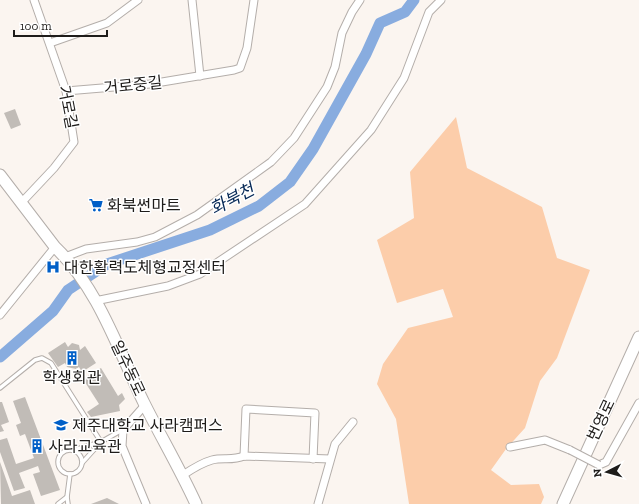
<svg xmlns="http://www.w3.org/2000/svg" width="639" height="504" font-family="'Zilla Slab','Noto Sans KR',serif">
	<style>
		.green { fill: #fccdaa }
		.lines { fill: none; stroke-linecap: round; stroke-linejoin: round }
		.river { stroke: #88acdf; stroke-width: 11 }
		.building { fill: #c1bcb7 }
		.lane-casing { stroke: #b4aeaa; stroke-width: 5.5 }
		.street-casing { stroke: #b4aeaa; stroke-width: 9 }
		.secondary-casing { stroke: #b4aeaa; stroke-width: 13 }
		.lane { stroke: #fff; stroke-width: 3.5 }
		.street { stroke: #fff; stroke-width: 7 }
		.secondary { stroke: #fff; stroke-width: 11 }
		.street-bridge-casing { stroke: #b4aeaa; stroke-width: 9; stroke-linecap: butt }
		.street-bridge { stroke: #fff; stroke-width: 7 }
		.labels { text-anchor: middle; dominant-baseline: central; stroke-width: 3; stroke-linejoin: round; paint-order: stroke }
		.street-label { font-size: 16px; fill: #1e1c1a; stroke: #fff }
		.poi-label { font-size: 16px; fill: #1e1c1a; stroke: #fff; text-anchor: start }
		.water-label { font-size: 17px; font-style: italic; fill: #042755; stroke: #fff }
	</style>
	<rect width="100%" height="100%" fill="#fbf5f0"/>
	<polygon class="green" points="456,117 467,168 542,207 557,258 590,270 557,358 540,381 525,428 506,449 491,470 511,485 539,484 544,497 541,504 409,504 396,419 377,384 383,364 408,328 453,317 443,289 397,303 377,240 414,218 410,172"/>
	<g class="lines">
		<polyline class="river" points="0,357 53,311 68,290 107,264 210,230 259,206 290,182 313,149 366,54 380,23 405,12 414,0"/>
	</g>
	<g class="building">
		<polygon points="15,109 21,125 11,129 4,113"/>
		<polygon points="65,342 68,347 72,343 79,345 80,350 85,346 96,363 82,372 79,367 76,369 67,367 65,363 58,367 48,353"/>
		<polygon points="101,368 118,396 122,393 125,399 119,405 120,411 91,417 87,412 99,404 83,379"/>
		<polygon points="25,397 60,490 41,496 33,474 40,472 38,466 19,473 25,488 14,491 0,452 0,440 7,438 16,464 34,458 25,434 20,436 16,425 21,423 13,401"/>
		<polygon points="0,402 2,402 9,422 1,425 4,431 0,432"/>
		<polygon points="0,462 12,496 30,490 35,504 1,504"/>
		<polygon points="107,498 119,504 91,504"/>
	</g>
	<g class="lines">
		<defs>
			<g id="lane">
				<polyline points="0,388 35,360 42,358 51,363 101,442"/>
				<circle cx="70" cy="462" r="12"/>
				<polyline points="74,450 101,442 122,430"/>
				<polyline points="82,463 100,443"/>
				<polyline points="67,497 68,504"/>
				<polyline points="58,504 67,497 70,474"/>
			</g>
			<g id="street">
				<polyline points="192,0 200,76"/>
				<polyline points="50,43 107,23 138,0"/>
				<polyline points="66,91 150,84 234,70 240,68 247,48 254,0"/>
				<polyline points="22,202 54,168 74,142 66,91 34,0"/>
				<polyline points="65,257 86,249 137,242 155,237 197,215 271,162 294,138 327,87 335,67 342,33 352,12 360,0"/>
				<polyline points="95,301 168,286 200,274 305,204 371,130 404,78 429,12 441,0"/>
				<polyline points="0,315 55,247"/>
				<polyline points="145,405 123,430 122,446 146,504"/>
				<polyline points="510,447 545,440 570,450"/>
				<polyline points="244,456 246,409 315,413 313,459"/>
				<polyline points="599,465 606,462 639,403"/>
				<path d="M183 475C192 469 201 463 212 460 223 457 232 461 244 456L330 459"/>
				<polyline points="318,504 335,444 353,422"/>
			</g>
			<g id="secondary">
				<path d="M0 175 55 247C99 289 118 350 144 403 161 437 180 469 196 504"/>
				<polyline points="563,504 639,337"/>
			</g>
		</defs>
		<use href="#lane" class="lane-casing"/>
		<use href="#street" class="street-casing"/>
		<use href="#secondary" class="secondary-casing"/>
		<use href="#lane" class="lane"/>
		<use href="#street" class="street"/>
		<use href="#secondary" class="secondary"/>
		<defs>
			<polyline id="street-bridge" points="570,450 599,465"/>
		</defs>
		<use href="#street-bridge" class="street-bridge-casing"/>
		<use href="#street-bridge" class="street-bridge"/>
	</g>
	<defs>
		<symbol id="supermarket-bare" viewBox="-9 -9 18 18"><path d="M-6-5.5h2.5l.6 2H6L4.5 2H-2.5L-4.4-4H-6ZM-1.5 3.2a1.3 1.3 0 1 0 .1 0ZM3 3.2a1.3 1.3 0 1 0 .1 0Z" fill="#005fc7" stroke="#fff" stroke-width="2.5" paint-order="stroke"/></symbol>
		<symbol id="hospital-bare" viewBox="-9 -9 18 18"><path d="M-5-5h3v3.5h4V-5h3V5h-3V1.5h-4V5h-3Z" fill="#005fc7" stroke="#fff" stroke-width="2.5" paint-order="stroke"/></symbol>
		<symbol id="building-bare" viewBox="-9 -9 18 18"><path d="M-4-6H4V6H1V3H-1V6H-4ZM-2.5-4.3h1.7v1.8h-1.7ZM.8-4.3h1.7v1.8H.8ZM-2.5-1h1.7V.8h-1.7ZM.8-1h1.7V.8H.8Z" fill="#005fc7" stroke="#fff" stroke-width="2.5" paint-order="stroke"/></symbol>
		<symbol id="university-bare" viewBox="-9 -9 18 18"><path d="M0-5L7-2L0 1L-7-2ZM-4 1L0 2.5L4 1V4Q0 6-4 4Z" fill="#005fc7" stroke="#fff" stroke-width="2.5" paint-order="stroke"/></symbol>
	</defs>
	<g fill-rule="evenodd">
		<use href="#supermarket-bare" x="86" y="195" width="20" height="20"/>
		<use href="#hospital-bare" x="43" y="257" width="20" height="20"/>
		<use href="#building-bare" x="62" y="348" width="20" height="20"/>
		<use href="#university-bare" x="51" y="415" width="20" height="20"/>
		<use href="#building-bare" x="27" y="436" width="20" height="20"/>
	</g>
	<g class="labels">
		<g class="street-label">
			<text transform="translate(133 85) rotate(-6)">거로중길</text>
			<text transform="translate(68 107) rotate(79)">거로길</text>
			<text transform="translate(128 368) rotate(65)">일주동로</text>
			<text transform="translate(601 420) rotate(-65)">번영로</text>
		</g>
		<g class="poi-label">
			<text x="107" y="205">화북썬마트</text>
			<text x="64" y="267">대한활력도체형교정센터</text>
			<text x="72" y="377" text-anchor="middle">학생회관</text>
			<text x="72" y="425">제주대학교 사라캠퍼스</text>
			<text x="48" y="446">사라교육관</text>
		</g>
		<g class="water-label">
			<text transform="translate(232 199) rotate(-28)">화북천</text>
		</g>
	</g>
	<g transform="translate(607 472) rotate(264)" stroke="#ffffff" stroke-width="3" paint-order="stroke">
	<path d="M0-3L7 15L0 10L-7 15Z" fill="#1e1c1a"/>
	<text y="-6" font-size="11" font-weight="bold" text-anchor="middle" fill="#1e1c1a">N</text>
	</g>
	<path d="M14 30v6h93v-6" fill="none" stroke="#1e1c1a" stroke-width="2"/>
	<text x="20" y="30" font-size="12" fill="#1e1c1a" stroke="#ffffff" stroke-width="3" paint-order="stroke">100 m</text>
</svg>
